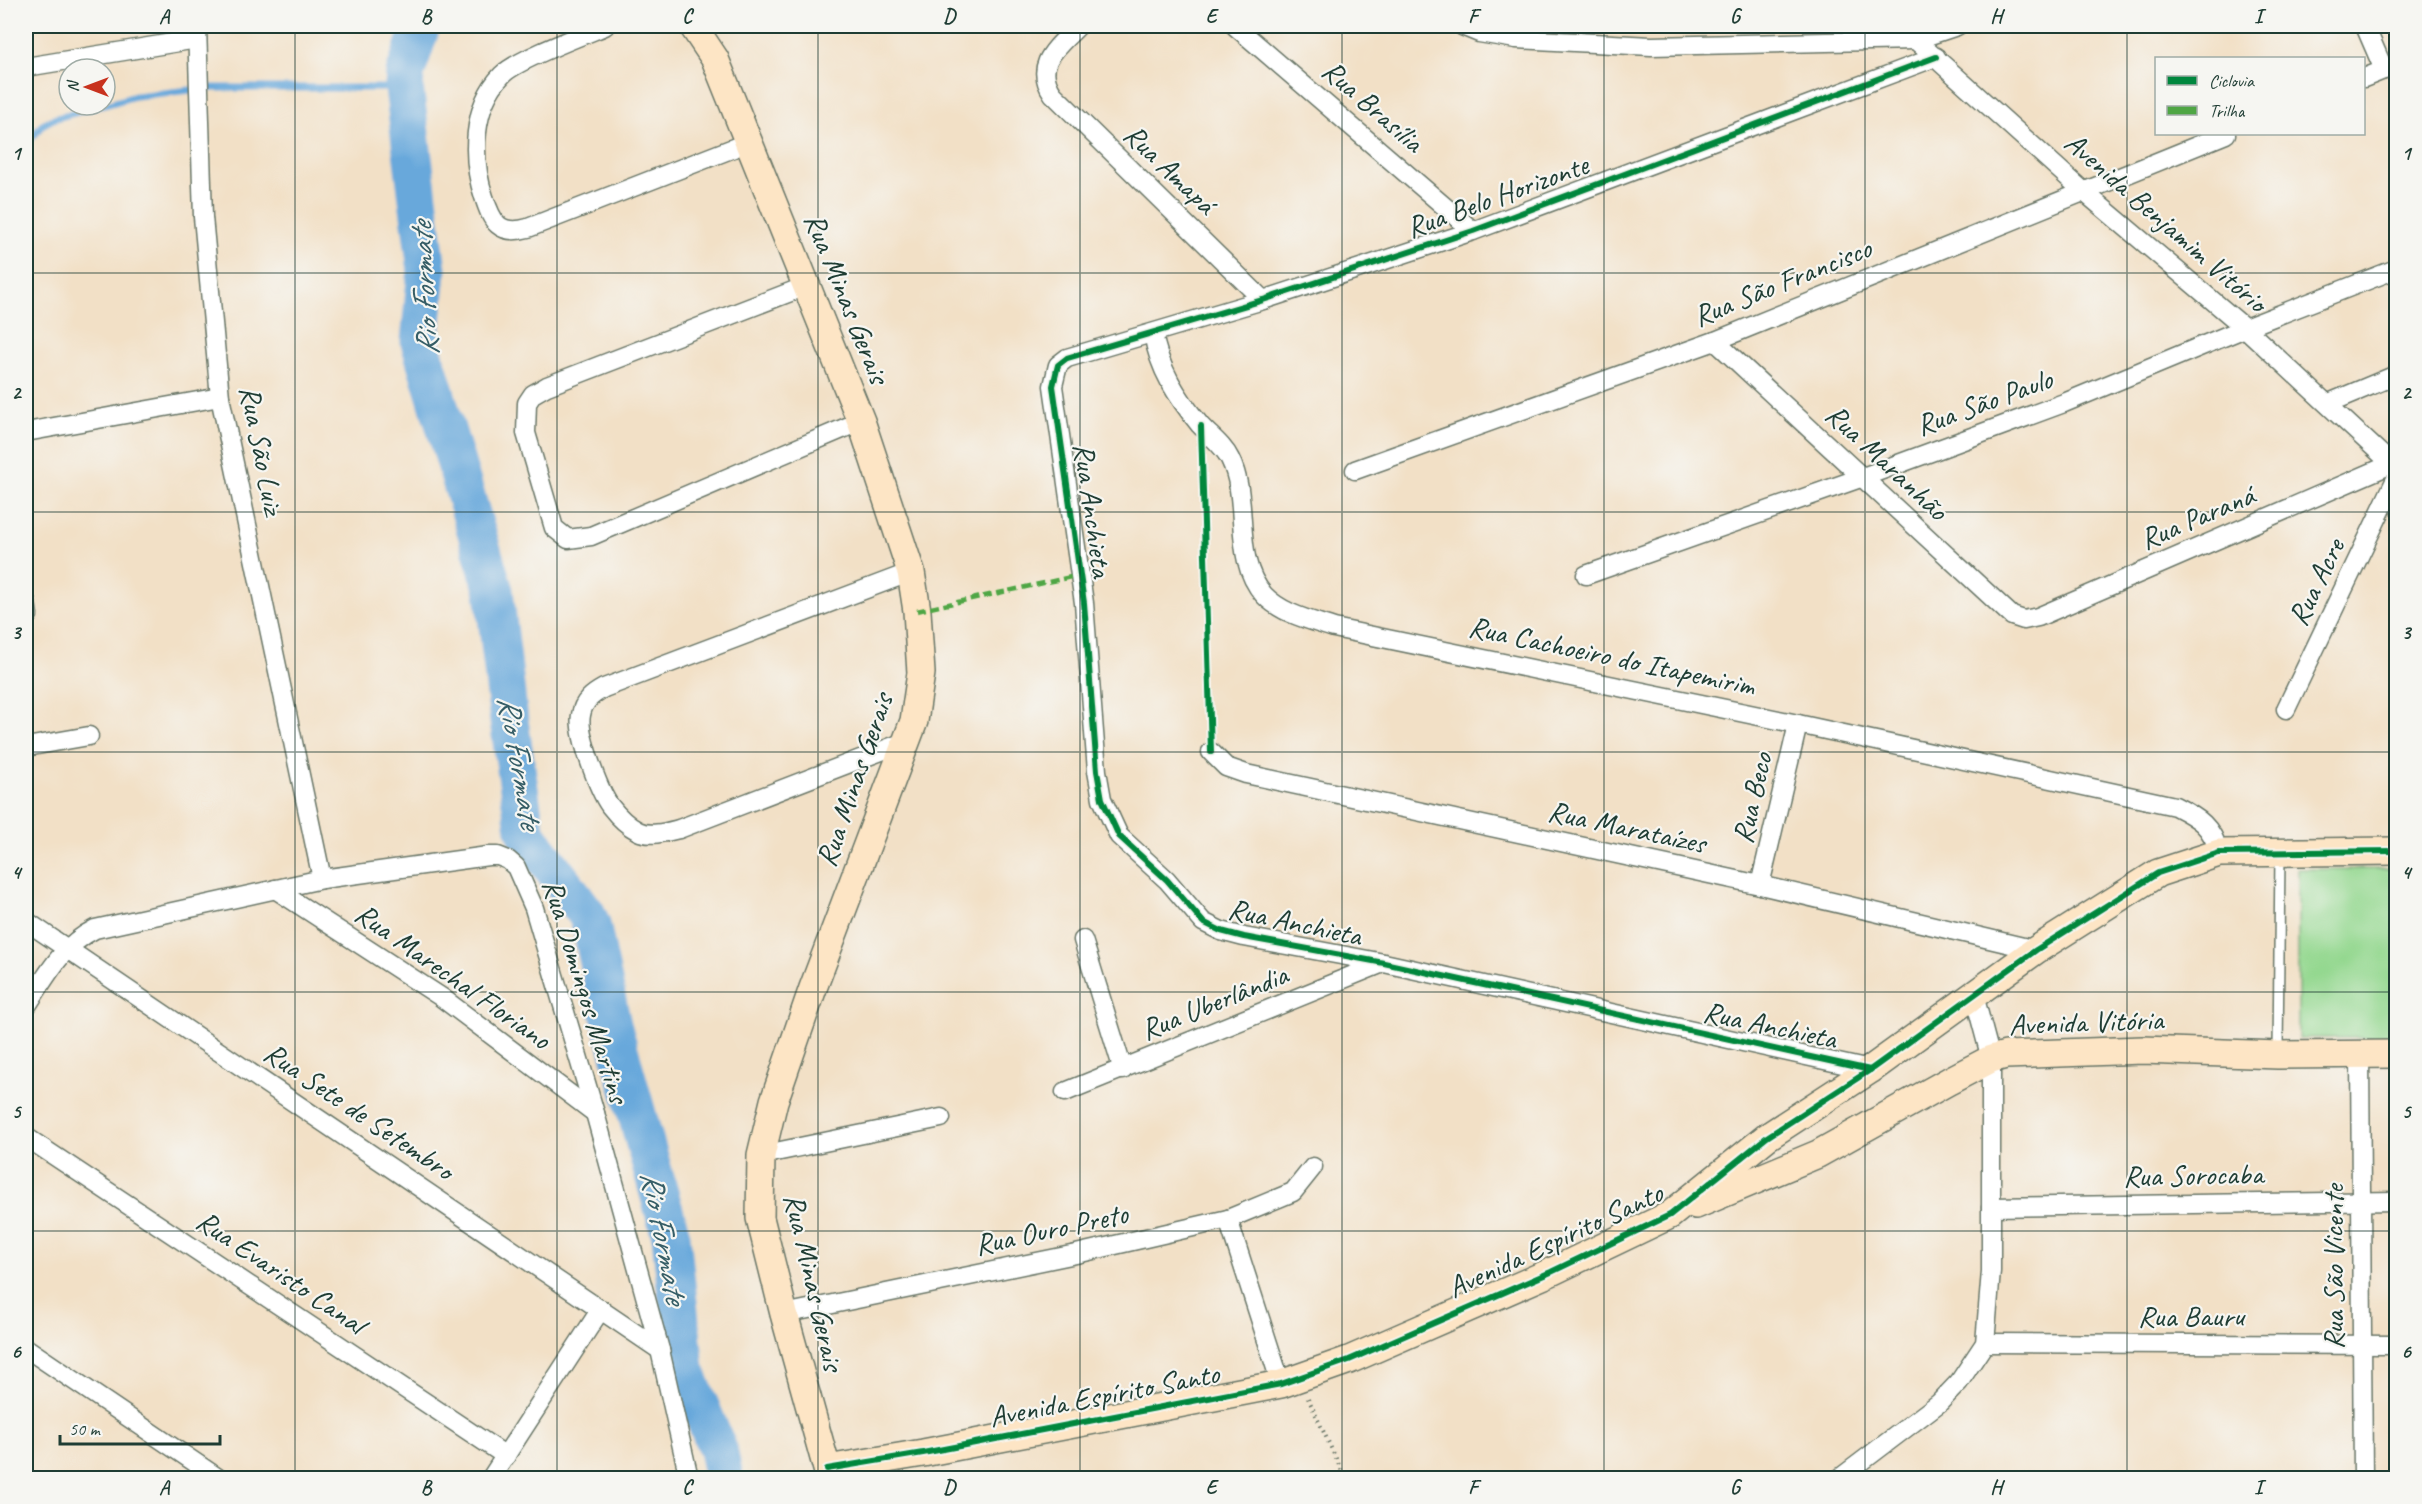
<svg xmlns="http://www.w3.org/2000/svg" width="2422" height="1504" font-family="Caveat,sans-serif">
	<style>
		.green { fill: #94d890; stroke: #5a8a62; stroke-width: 1.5 }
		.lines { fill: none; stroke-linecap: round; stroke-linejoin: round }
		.stream { stroke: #67a8db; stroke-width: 7 }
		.river { stroke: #67a8db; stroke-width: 39 }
		.lane-casing { stroke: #697667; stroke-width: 12 }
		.street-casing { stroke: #697667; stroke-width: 21 }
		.secondary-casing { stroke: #697667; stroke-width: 30 }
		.path { stroke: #697667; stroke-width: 4; stroke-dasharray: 1.5 4.5; stroke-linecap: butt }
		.lane { stroke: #fff; stroke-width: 9 }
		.street { stroke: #fff; stroke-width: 18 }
		.secondary { stroke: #fde5c5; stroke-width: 27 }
		.quiet { stroke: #4fa644; stroke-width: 4.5; stroke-dasharray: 9 4.5; stroke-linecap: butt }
		.cycleway-casing { stroke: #f6f6f2; stroke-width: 10 }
		.cycleway { stroke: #00873e; stroke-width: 6 }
		.grid { fill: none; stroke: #1f3d34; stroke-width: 1.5; stroke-opacity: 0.55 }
		.labels { text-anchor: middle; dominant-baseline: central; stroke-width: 4.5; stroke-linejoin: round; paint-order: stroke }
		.street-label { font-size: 30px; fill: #1f3d34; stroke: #f6f6f2 }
		.water-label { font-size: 32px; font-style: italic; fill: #355d66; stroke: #f6f6f2 }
		.neatline { fill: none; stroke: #1f3d34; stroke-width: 2 }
		.grid-label { font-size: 20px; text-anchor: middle; font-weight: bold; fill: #1f3d34 }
	</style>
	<rect width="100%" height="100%" fill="#f6f6f2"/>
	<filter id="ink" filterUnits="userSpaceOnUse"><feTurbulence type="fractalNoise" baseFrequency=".0167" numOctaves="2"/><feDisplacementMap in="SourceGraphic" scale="12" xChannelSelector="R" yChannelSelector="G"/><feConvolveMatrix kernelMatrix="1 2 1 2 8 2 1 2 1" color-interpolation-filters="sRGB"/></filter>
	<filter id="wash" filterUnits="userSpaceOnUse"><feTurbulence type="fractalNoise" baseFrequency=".008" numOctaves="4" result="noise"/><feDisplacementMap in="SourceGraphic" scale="24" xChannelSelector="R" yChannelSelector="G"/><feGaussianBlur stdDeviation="1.35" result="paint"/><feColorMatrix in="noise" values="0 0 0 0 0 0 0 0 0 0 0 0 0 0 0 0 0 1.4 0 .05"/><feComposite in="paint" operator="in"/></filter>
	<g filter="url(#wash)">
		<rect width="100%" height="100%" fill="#f2e0c6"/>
		<rect class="green" x="2298" y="869" width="98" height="169"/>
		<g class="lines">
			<g class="stream">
				<polyline points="105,105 135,96 209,88 404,88"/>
				<polyline points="26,145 42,125 53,119 103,105"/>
			</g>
			<polyline class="river" points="421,26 405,74 404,87 427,270 420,342 494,591 509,721 525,829 528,836 586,913 591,924 612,1025 671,1236 685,1370 718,1450 724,1478"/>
		</g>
	</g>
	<g filter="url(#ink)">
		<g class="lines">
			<defs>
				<polyline id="lane" points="2278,1053 2280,854"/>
				<g id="street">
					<polyline points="197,26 203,217 220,397 322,879"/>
					<path d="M605 26C583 35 516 60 502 75 472 106 471 158 484 197 492 222 499 236 528 228L749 142"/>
					<path d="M1078 26C1058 47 1032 64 1053 94L1263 300"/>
					<polyline points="1235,26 1473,231"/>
					<polyline points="1462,26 1479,33 1516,39 1651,46 1915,40 1957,26"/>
					<polyline points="1900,26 2083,191 2245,328 2396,468"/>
					<polyline points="2365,26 2384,70"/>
					<polyline points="26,67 197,39"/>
					<polyline points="2364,78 2396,65"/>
					<polyline points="806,286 547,386 533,394 527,403 526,433 554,528 568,539 591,536 861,421"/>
					<path d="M1153 333C1159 369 1177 397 1200 425 1210 436 1224 446 1230 459 1251 501 1231 558 1264 595 1282 614 1310 620 1334 628L1798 724 2175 806C2199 818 2212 826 2219 853"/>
					<polyline points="1715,341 2012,616 2024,620 2038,617 2396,462"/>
					<polyline points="2329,403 2396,375"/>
					<polyline points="26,432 220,397"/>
					<polyline points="1355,470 1715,341 2226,134"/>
					<polyline points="1586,575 1863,477 2064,403 2245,328 2396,269"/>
					<polyline points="26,602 28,615"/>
					<polyline points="2286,709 2396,479"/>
					<path d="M907 741 679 829C667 832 650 837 638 831 628 826 617 815 610 806 599 791 577 733 581 715 583 701 593 694 604 688L911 572"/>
					<polyline points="26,747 89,736"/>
					<polyline points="1211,752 1226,767 1246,774 1760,885 2036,950"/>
					<polyline points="1760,885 1798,724"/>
					<polyline points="275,889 441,997 595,1113"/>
					<polyline points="26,921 660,1350"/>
					<polyline points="1083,940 1123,1070"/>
					<path d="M26 1007C46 977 61 946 95 929L322 879 488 856H498L508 860 516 867 534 908 595 1113 660 1350 689 1478"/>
					<polyline points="2360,1054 2363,1478"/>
					<polyline points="1870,1070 1384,963 1244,937 1221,931 1203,922 1167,880 1119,836 1102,799 1097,771 1084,603 1053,386 1058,365 1067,358 1263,300 1473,231 1936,57"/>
					<polyline points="1065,1092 1383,963"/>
					<polyline points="26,1137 506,1456"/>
					<polyline points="761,1155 941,1118"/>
					<polyline points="1991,1207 2396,1201"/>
					<polyline points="1228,1219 1281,1384"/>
					<polyline points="784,1314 1076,1254 1228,1219 1293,1192 1313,1167"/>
					<polyline points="1985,1343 2396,1345"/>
					<polyline points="26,1348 218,1478"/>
					<polyline points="491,1478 601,1309"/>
					<polyline points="1840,1478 1939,1403 1959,1382 1985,1343 1991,1271 1991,1059 1974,995"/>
				</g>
				<g id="secondary">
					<polyline points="693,26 715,59 861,421 911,572 917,611 921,673 914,721 813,988 774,1101 761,1155 760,1218 784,1314 827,1469 923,1453 1281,1384 1349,1360 1551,1272 1670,1215 1767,1137 1870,1070 2036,950 2158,873 2219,853 2396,851"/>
					<polyline points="1696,1205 1818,1154 1949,1081 1991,1059 2006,1055 2143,1050 2278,1055 2396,1054"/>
				</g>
			</defs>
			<use href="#lane" class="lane-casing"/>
			<use href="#street" class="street-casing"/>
			<use href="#secondary" class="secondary-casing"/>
			<polyline class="path" points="1308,1398 1345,1478"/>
			<use href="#lane" class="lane"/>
			<use href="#street" class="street"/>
			<use href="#secondary" class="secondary"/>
			<polyline class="quiet" points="917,611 1080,575"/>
			<defs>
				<g id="cycleway">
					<polyline points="1201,426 1211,752"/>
					<polyline points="1870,1070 1384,963 1244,937 1221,931 1203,922 1167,880 1119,836 1102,799 1097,771 1084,603 1053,386 1058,365 1067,358 1263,300 1473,231 1936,57"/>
					<polyline points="827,1469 923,1453 1281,1384 1349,1360 1551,1272 1670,1215 1767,1137 1870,1070 2036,950 2158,873 2219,853 2396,851"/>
				</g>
			</defs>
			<use href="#cycleway" class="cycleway-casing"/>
			<use href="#cycleway" class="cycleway"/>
		</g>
	</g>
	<path class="grid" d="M295 26V1478M557 26V1478M818 26V1478M1080 26V1478M1342 26V1478M1604 26V1478M1865 26V1478M2127 26V1478M26 273H2396M26 512H2396M26 752H2396M26 992H2396M26 1231H2396"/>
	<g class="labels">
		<g class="street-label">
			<text transform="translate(1373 106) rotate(41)">Rua Brasília</text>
			<text transform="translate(1170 169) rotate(44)">Rua Amapá</text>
			<text transform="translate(1497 196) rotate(-20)">Rua Belo Horizonte</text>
			<text transform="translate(2166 222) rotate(41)">Avenida Benjamim Vitório</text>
			<text transform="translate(1782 282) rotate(-22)">Rua São Francisco</text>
			<text transform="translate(847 298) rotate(68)">Rua Minas Gerais</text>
			<text transform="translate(1984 402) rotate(-20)">Rua São Paulo</text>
			<text transform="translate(262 450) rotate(79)">Rua São Luiz</text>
			<text transform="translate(1887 462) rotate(43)">Rua Maranhão</text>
			<text transform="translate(1093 510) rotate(82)">Rua Anchieta</text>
			<text transform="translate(2197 517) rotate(-23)">Rua Paraná</text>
			<text transform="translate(2316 582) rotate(-64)">Rua Acre</text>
			<text transform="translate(1612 656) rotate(12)">Rua Cachoeiro do Itapemirim</text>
			<text transform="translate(854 780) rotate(-71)">Rua Minas Gerais</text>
			<text transform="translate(1752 798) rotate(-77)">Rua Beco</text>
			<text transform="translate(1627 827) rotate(12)">Rua Marataízes</text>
			<text transform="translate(1295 922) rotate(12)">Rua Anchieta</text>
			<text transform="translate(453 976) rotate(35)">Rua Marechal Floriano</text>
			<text transform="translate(586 991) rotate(73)">Rua Domingos Martins</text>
			<text transform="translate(1214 1002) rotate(-22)">Rua Uberlândia</text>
			<text transform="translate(2086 1022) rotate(-2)">Avenida Vitória</text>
			<text transform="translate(1770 1025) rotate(12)">Rua Anchieta</text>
			<text transform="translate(359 1111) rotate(34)">Rua Sete de Setembro</text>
			<text transform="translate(2193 1175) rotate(-1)">Rua Sorocaba</text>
			<text transform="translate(1051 1229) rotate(-12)">Rua Ouro Preto</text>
			<text transform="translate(1555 1240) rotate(-25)">Avenida Espírito Santo</text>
			<text transform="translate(2333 1267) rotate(-90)">Rua São Vicente</text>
			<text transform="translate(281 1272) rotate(34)">Rua Evaristo Canal</text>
			<text transform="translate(814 1282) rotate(77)">Rua Minas Gerais</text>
			<text x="2191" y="1316">Rua Bauru</text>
			<text transform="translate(1104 1395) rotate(-11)">Avenida Espírito Santo</text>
		</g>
		<g class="water-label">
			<text transform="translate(424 289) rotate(-93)">Rio Formate</text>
			<text transform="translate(520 762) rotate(80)">Rio Formate</text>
			<text transform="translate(664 1237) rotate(79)">Rio Formate</text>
		</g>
	</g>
	<rect width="2422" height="1504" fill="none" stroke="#f6f6f2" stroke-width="66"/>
	<rect x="2155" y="57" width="210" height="78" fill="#f6f6f2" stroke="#a0aca6" stroke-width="1.5"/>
	<rect x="2167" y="76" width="30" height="9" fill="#00873e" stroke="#a0aca6" stroke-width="1.5"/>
	<text x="2209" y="87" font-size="18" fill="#1f3d34">Ciclovia</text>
	<rect x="2167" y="106" width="30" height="9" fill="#4fa644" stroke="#a0aca6" stroke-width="1.5"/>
	<text x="2209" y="117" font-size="18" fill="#1f3d34">Trilha</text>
	<g transform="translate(87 87) rotate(270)"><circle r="28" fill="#f6f6f2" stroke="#a0aca6" stroke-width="1.5"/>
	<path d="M0-4.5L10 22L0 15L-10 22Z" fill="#c8321e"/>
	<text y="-9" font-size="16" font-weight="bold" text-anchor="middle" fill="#1f3d34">N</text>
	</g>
	<path d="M60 1435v9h160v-9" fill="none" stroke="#1f3d34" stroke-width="3"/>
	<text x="69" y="1435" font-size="18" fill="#1f3d34" stroke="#f6f6f2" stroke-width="4.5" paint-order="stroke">50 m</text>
	<rect x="33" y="33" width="2356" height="1438" class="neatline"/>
	<g class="grid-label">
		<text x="164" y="23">A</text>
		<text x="426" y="23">B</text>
		<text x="687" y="23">C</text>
		<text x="949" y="23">D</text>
		<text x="1211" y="23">E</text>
		<text x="1473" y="23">F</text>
		<text x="1735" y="23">G</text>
		<text x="1996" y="23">H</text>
		<text x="2258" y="23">I</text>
		<text x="16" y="160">1</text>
		<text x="2406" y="160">1</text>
		<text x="16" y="399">2</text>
		<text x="2406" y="399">2</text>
		<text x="16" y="639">3</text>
		<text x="2406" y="639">3</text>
		<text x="16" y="879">4</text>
		<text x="2406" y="879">4</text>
		<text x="16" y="1118">5</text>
		<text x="2406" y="1118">5</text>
		<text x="16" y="1358">6</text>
		<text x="2406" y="1358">6</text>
		<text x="164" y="1494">A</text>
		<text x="426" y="1494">B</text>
		<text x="687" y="1494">C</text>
		<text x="949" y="1494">D</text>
		<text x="1211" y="1494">E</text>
		<text x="1473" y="1494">F</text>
		<text x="1735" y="1494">G</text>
		<text x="1996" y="1494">H</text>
		<text x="2258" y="1494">I</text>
	</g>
</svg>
